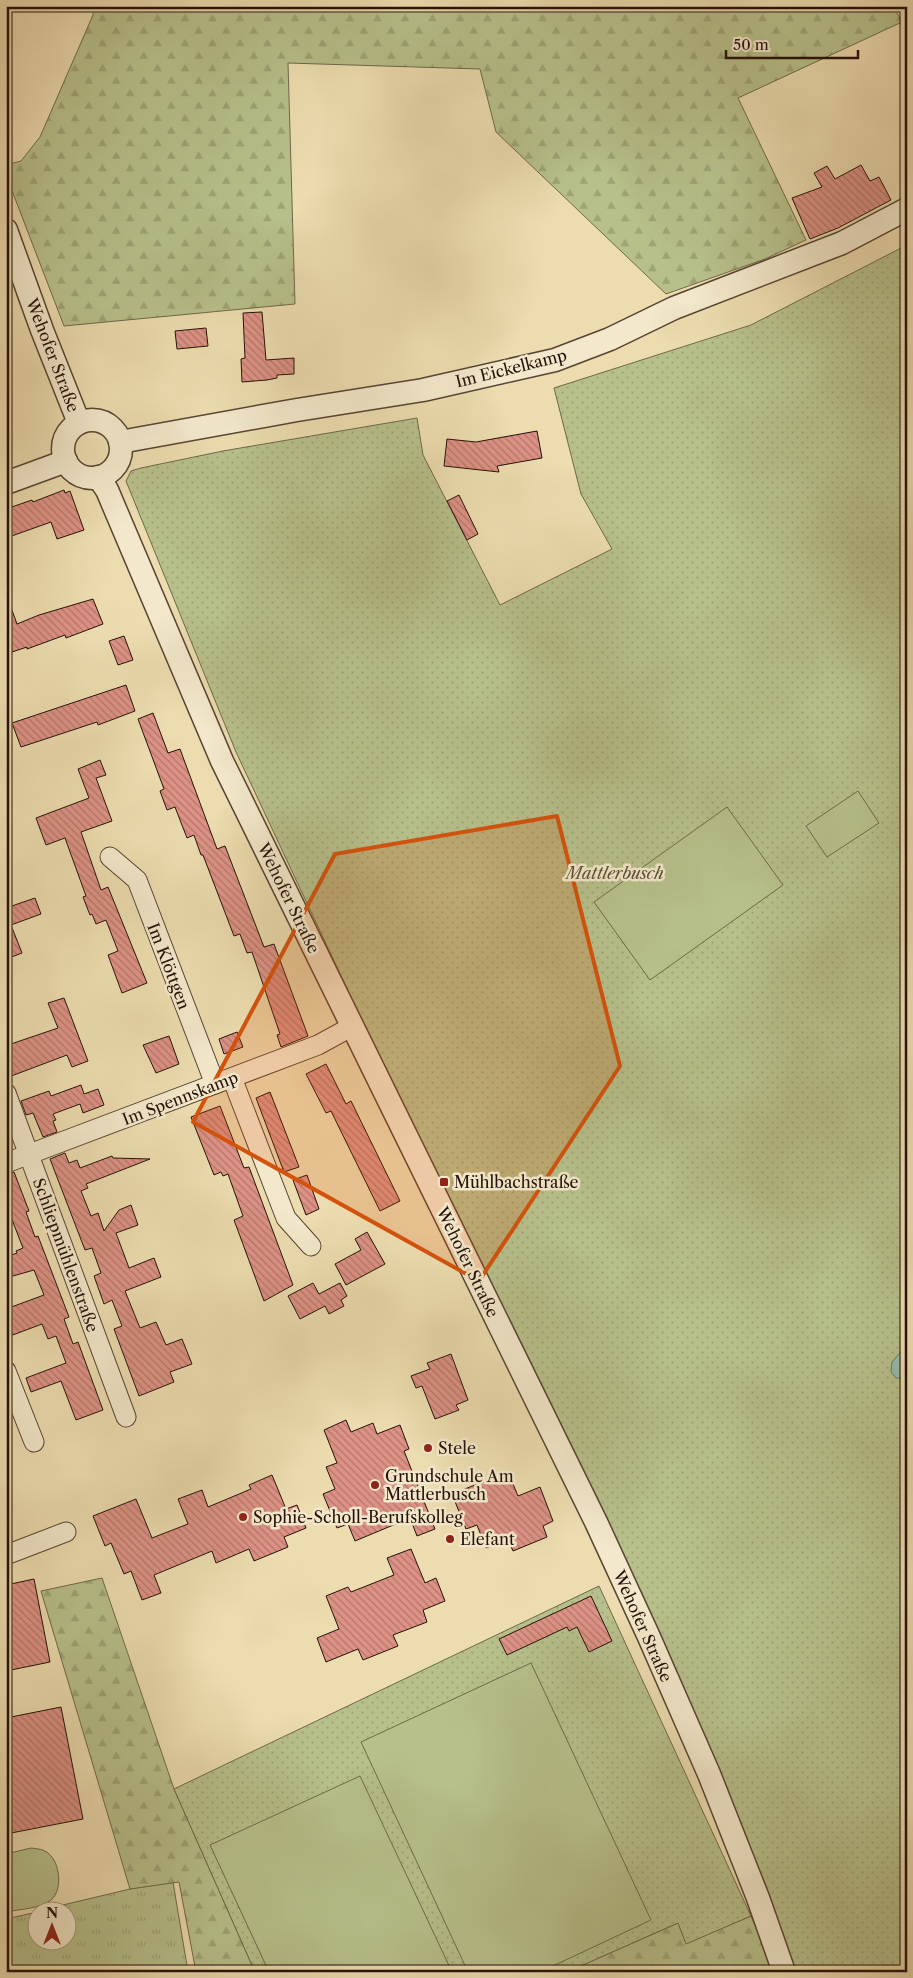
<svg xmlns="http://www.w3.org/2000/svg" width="913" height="1978" font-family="'Libre Caslon Text',serif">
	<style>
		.grass { fill: url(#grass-tufts); stroke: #6e684a }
		.forest { fill: url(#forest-firs); stroke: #6e684a }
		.park { fill: url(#park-dots); stroke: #6e684a }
		.pitch { fill: #b7c08b; stroke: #6e684a }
		.water { fill: #99bcac; stroke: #6b786a }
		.building { fill: url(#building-back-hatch); stroke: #251108 }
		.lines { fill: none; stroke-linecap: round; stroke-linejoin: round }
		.minor-casing { stroke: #574432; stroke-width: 21 }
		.tertiary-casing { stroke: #574432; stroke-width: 25 }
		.minor { stroke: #f3e8cb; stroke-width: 19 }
		.tertiary { stroke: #f3e8cb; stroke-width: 22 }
		.marked { fill: #d4520c; fill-opacity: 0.2; stroke: #d4520c; stroke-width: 4; stroke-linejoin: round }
		.poi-dot { fill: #8f2418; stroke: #f3e8cb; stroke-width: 2 }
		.labels { text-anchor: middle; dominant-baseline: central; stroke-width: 5; stroke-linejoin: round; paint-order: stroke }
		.street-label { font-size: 16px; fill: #251108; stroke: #f3e8cb }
		.park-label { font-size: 16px; font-style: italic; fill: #584e36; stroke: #f3e8cb }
		.poi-label { font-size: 16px; fill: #251108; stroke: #f3e8cb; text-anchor: start }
	</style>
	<defs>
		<pattern id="grass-tufts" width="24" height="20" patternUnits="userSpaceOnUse" patternTransform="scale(1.25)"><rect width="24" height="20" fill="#b7c08b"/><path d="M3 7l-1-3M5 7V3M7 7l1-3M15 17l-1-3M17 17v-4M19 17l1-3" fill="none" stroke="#9da476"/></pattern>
		<pattern id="forest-firs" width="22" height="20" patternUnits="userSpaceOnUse" patternTransform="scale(1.25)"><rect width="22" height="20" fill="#b7c08b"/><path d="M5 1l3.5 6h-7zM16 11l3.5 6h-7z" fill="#9da476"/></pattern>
		<pattern id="park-dots" width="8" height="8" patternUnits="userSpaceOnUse" patternTransform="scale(1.25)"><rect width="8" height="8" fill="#b7c08b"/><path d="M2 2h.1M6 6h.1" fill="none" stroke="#9da476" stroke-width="1.8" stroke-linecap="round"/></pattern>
		<pattern id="building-back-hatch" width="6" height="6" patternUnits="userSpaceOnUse" patternTransform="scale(1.25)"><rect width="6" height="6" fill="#dd9285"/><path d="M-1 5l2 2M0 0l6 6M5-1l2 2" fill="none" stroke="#b3766b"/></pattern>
	</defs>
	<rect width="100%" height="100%" fill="#ecdcaf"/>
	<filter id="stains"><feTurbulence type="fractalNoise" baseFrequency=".004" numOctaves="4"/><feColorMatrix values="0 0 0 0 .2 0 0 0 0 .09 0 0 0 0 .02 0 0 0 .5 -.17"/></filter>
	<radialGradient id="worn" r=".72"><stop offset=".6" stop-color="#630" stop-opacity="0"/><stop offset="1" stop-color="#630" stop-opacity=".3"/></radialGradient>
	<polygon class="grass" points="173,1882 188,1972 6,1972 6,1919 37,1912 38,1940 68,1940 68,1910 42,1910 130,1889"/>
	<g class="forest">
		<polygon points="94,6 893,6 902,22 738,98 806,240 765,259 666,294 496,132 480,69 288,63 295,304 64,326 6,175 6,165 21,161 40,137 93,15"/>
		<polygon points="102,1578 174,1789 255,1972 196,1972 179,1882 130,1889 41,1591"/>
		<polygon points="751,1916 774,1972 567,1972 678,1923 686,1943"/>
	</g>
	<g class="park">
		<polygon points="907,245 907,1972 789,1972 543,1406 236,752 126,481 131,471 141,468 223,451 417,418 423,455 500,605 612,549 581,494 554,388 751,325"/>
		<polygon points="599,1586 751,1916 686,1944 678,1923 567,1972 255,1972 174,1789"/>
	</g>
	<g class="pitch">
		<polygon points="858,791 879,823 827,857 806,826"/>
		<polygon points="727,807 783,885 650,980 594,902"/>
		<polygon points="531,1663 651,1920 540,1972 468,1972 361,1742"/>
		<polygon points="360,1776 452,1972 269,1972 210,1845"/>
		<path d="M31 1848C38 1849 44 1849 49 1854 60 1863 63 1890 51 1900 40 1909 20 1909 6 1912V1854Z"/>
	</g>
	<polygon class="water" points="907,1345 907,1378 896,1378 891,1372 892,1362"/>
	<g class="building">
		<polygon points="861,165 870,181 879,177 891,200 838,228 810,239 792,198 822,187 814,173 827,166 835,179"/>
		<polygon points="262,312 266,360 294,358 294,374 277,375 277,378 267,380 242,382 241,359 245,358 243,313"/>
		<polygon points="206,328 208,346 177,349 175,331"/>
		<polygon points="537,431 542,458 497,466 499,472 444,466 447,439 476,442"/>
		<polygon points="64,490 65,493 70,491 84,530 57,539 51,522 6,538 6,509 32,500 33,502"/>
		<polygon points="459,495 478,534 467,540 447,501"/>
		<polygon points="6,599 8,599 17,624 39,615 93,599 103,624 66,638 65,635 27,649 27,647 6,654"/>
		<polygon points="124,636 133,660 118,665 109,641"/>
		<polygon points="126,685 135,711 98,725 97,722 21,747 12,723"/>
		<polygon points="153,713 168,753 180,749 217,849 225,846 264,947 274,944 308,1036 281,1047 277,1035 280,1034 252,952 247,953 240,934 234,936 203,855 201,855 194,835 187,838 175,807 167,810 160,791 164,789 138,719"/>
		<polygon points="100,760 106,775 96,778 112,821 81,832 101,890 108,887 147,983 122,993 108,955 118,951 106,920 96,924 92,914 90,915 83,897 86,896 65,838 46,845 36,818 89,798 78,769"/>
		<polygon points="35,898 41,914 11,925 22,953 6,959 6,908"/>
		<polygon points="64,998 88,1061 72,1067 67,1055 6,1078 6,1054 11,1053 8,1045 58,1028 48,1003"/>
		<polygon points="237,1032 243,1047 224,1054 219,1039"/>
		<polygon points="169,1036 179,1064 156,1073 143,1045"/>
		<polygon points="326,1064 346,1104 351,1101 400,1201 380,1211 331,1111 326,1113 306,1074"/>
		<polygon points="81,1085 84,1094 98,1089 104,1105 83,1113 80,1104 53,1114 56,1120 53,1121 57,1132 43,1137 33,1113 26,1115 21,1101 49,1091 51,1096"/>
		<polygon points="270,1092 299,1167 284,1172 256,1098"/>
		<polygon points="220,1106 244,1168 249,1167 293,1285 264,1301 234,1220 243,1216 228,1174 223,1176 221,1172 214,1175 191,1117"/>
		<polygon points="65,1153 69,1163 77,1160 80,1168 112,1156 113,1158 150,1159 86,1184 88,1188 81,1191 91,1216 98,1213 104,1231 119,1210 131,1205 138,1225 116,1233 129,1268 154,1258 161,1277 125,1291 140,1328 156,1322 166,1345 182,1339 192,1364 170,1372 174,1382 139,1396 114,1329 122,1326 112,1300 104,1304 94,1276 101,1273 92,1248 85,1250 50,1159"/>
		<polygon points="14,1172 29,1211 26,1212 35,1237 38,1236 69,1317 64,1319 73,1344 78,1342 103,1410 76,1420 61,1381 31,1392 26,1378 66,1363 56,1336 48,1339 42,1324 10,1336 6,1326 6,1309 44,1295 34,1270 6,1278 6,1257 17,1253 16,1251 23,1248 9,1212 6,1213 6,1174"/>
		<polygon points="307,1175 319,1209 306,1215 293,1180"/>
		<polygon points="367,1232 385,1264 346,1285 335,1264 361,1250 355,1239"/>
		<polygon points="313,1283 319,1294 340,1283 347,1296 341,1300 344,1306 329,1314 325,1306 300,1319 288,1296"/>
		<polygon points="451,1354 468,1400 456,1405 459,1410 435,1419 422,1386 416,1388 411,1376 430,1369 427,1363"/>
		<polygon points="346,1420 351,1432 373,1423 377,1434 400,1425 409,1449 404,1451 435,1529 417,1536 410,1518 355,1541 348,1524 337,1528 323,1494 335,1489 326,1467 337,1463 324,1430"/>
		<polygon points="508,1472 518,1496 540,1487 553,1521 543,1526 547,1537 513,1551 508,1540 486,1548 477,1525 466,1529 452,1494"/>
		<polygon points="272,1475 286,1509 297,1505 306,1528 284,1537 288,1547 254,1561 249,1549 216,1563 212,1551 154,1575 161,1593 142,1600 131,1571 124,1574 111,1543 105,1546 93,1516 136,1499 152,1538 188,1524 178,1499 202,1490 208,1507 251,1489 249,1485"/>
		<polygon points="411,1549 425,1583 436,1578 445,1601 423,1610 427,1622 393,1635 398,1646 363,1660 358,1649 326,1662 317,1638 339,1629 326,1596 348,1587 351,1592 394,1575 387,1558"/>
		<polygon points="34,1579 50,1662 6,1671 6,1585"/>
		<polygon points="591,1596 612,1641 589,1652 577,1627 569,1631 567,1627 507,1655 499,1639"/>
		<polygon points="61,1707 83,1819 6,1834 6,1718"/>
	</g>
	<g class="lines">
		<defs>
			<g id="minor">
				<polyline points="110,857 137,880 215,1084"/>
				<polyline points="232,1078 286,1218 311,1246"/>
				<polyline points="6,1093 126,1417"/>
				<polyline points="6,1163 318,1045 351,1027"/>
				<polyline points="6,1371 34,1442"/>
				<polyline points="6,1555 66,1532"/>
			</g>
			<g id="tertiary">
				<polyline points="6,230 42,330 79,423"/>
				<circle cx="92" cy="449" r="29"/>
				<polyline points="120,442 297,410 423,390 555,360 610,339 674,308 842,243 907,209"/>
				<polyline points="98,477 107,490 222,761 596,1522 649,1637 709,1774 758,1898 784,1972"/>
				<polyline points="6,483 66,461"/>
			</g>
		</defs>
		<use href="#minor" class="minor-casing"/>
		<use href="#tertiary" class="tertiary-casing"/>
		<use href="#minor" class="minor"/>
		<use href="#tertiary" class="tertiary"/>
	</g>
	<path class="marked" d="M557 816 620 1066 479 1281 193 1122 335 854Z"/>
	<g class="poi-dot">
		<rect x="439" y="1177" width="10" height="10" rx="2.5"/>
		<circle cx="428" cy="1448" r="5"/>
		<circle cx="375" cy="1485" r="5"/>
		<circle cx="243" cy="1517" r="5"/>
		<circle cx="450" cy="1539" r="5"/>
	</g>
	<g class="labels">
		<g class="street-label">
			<text transform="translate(53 355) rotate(69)">Wehofer Straße</text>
			<text transform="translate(511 368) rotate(-14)">Im Eickelkamp</text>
			<text transform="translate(289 898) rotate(64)">Wehofer Straße</text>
			<text transform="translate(169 966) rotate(69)">Im Klöttgen</text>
			<text transform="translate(180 1098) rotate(-21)">Im Spennskamp</text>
			<text transform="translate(66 1255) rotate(70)">Schliepmühlenstraße</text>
			<text transform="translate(468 1262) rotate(64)">Wehofer Straße</text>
			<text transform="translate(643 1626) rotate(66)">Wehofer Straße</text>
		</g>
		<g class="park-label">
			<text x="615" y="873">Mattlerbusch</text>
		</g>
		<g class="poi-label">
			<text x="454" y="1182">Mühlbachstraße</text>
			<text x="438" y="1448">Stele</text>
			<text x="385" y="1476">Grundschule Am<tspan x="385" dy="18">Mattlerbusch</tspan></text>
			<text x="253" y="1517">Sophie-Scholl-Berufskolleg</text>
			<text x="460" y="1539">Elefant</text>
		</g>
	</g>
	<rect width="913" height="1978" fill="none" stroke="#ecdcaf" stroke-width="25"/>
	<rect x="8" y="8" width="898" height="1963" fill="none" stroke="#251108" stroke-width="2.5"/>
	<rect x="12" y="12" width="888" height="1953" fill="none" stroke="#251108"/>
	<g transform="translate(52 1926)"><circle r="24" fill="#f3e8cb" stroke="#a1927d"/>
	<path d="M0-4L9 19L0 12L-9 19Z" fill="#8f2418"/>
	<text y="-8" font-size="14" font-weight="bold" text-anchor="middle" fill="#251108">N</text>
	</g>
	<path d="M726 50v8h132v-8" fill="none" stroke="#251108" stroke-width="2.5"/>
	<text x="733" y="50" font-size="15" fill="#251108" stroke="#f3e8cb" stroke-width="4" paint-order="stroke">50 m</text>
	<rect width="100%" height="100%" filter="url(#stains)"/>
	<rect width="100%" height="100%" fill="url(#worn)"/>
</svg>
